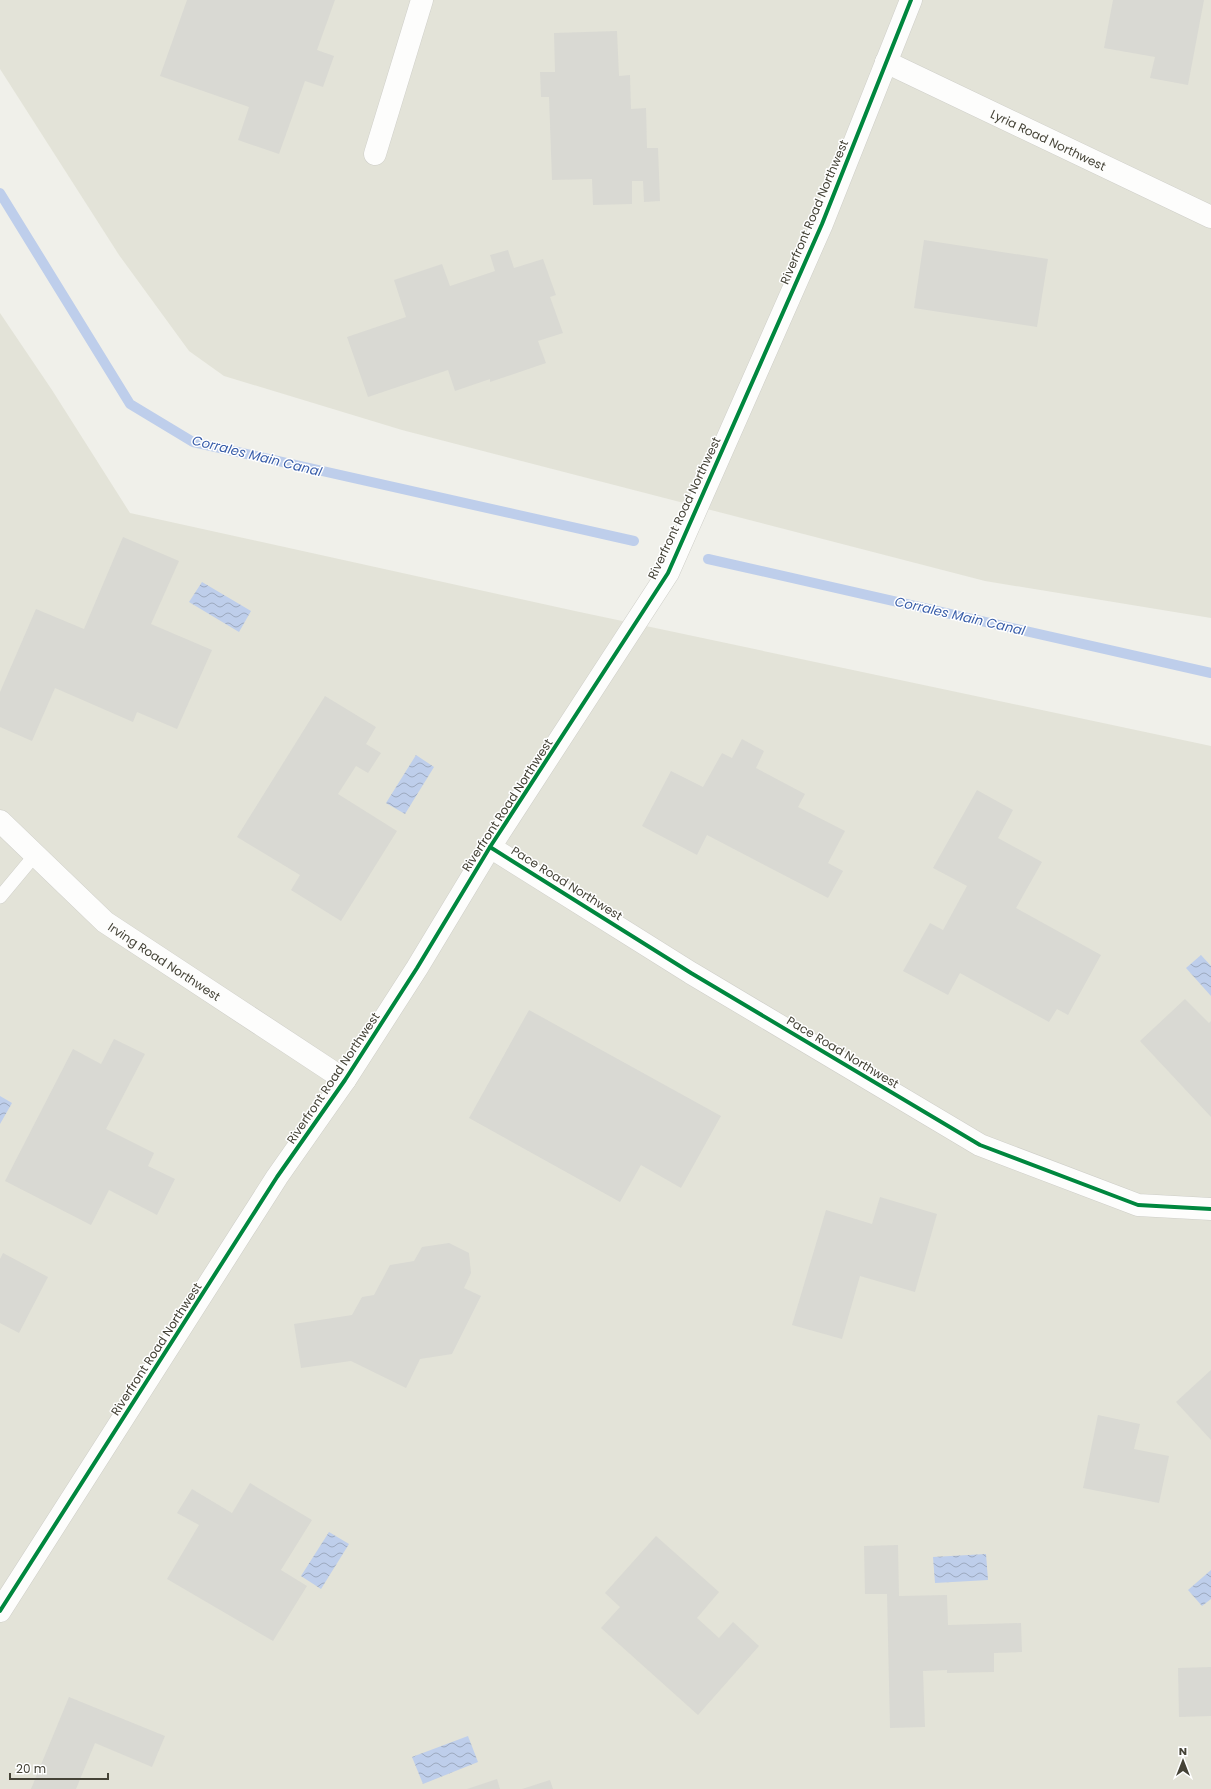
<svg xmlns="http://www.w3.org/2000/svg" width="1211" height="1789" font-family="Poppins,sans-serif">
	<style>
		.residential { fill: #e3e3d8 }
		.water { fill: url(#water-waves) }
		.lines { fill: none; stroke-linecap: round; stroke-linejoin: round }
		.stream { stroke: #beceeb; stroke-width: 10 }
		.building { fill: #d9d9d3 }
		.lane-casing { stroke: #cecec8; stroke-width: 14 }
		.street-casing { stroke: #cecec8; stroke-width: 23 }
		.lane { stroke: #fdfdfc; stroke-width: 13 }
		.street { stroke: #fdfdfc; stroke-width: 22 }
		.cycleway-casing { stroke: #fff; stroke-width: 6 }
		.cycleway { stroke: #00873e; stroke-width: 4 }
		.labels { text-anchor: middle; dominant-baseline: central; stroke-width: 3; stroke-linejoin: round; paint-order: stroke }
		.street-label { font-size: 12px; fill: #454337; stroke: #fff }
		.water-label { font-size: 13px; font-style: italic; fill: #385da9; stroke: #fff }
	</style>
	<defs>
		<pattern id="water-waves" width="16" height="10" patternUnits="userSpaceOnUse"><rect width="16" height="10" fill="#beceeb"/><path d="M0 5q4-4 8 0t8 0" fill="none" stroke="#9ca9bf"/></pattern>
	</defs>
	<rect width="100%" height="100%" fill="#f0f0ea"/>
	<g class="residential">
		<polygon points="0,0 1211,0 1211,618 985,581 402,430 224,376 189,351 119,255 0,69"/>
		<polygon points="0,313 52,390 130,513 575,611 1211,746 1211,1789 0,1789"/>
	</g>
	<g class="water">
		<polygon points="202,582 251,611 239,632 189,602"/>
		<polygon points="416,755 434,767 405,814 386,803"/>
		<polygon points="1201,955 1211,966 1211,996 1186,968"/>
		<polygon points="0,1096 12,1103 0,1124"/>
		<polygon points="329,1532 349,1544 321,1589 301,1576"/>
		<polygon points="986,1554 988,1580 935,1583 933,1557"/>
		<polygon points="1211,1570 1211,1599 1202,1606 1188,1590"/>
		<polygon points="468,1736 478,1762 423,1784 412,1757"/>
	</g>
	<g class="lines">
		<g class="stream">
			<polyline points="0,193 130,404 193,442 634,541"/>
			<polyline points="708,559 1211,673"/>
		</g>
	</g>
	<g class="building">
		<polygon points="187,0 335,0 317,50 334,56 323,87 305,81 279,154 238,140 249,107 160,76"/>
		<polygon points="1113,0 1204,0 1188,85 1150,78 1155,57 1104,48"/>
		<polygon points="617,31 619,76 630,75 631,109 646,108 647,148 658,148 660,201 644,202 643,181 632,181 632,204 593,205 592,179 552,180 549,97 541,97 540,72 555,72 554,33"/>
		<polygon points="924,240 1048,259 1037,327 914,308"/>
		<polygon points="508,250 514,268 543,259 556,295 550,297 563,333 538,341 546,363 490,382 490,379 455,391 448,370 368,397 347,337 406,317 394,280 442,264 450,286 495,271 490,255"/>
		<polygon points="123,537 179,561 151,624 212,650 177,729 137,712 133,722 55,688 32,741 0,727 0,692 36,609 84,629"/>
		<polygon points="325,696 376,727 366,744 381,753 368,773 356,766 338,794 397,831 341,921 291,890 300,875 237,837"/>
		<polygon points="742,739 764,751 756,768 805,794 798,807 845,831 828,863 843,871 828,898 707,835 697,855 642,826 671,771 703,787 722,753 732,758"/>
		<polygon points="977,790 1013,810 998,838 1042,862 1016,908 1101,955 1068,1015 1057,1009 1049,1022 960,973 948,995 903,971 930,923 943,930 967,886 933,868"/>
		<polygon points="1185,999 1209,1023 1211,1021 1211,1117 1140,1041"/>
		<polygon points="529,1010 721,1116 681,1188 641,1165 620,1202 469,1118"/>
		<polygon points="114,1039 145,1054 106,1129 154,1153 148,1166 175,1179 157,1215 109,1190 91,1225 5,1181 73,1049 101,1064"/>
		<polygon points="880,1197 937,1214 915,1292 860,1276 842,1339 792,1325 826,1210 872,1224"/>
		<polygon points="449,1243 469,1253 471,1273 464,1288 481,1296 452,1354 420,1359 406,1388 351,1361 301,1368 294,1324 352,1315 362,1297 374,1295 390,1265 414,1261 422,1247"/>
		<polygon points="3,1253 48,1277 19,1333 0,1323 0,1259"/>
		<polygon points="1211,1370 1211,1440 1176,1402"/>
		<polygon points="1098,1415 1140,1424 1134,1449 1169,1456 1159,1503 1083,1488"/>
		<polygon points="250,1483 312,1520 281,1570 307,1586 273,1641 167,1579 199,1525 177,1513 192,1489 232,1513"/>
		<polygon points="656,1536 719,1592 697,1618 719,1638 733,1622 759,1646 698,1715 601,1628 620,1607 605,1593"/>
		<polygon points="898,1545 899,1596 947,1595 948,1625 1021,1623 1022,1652 994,1653 994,1672 947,1673 947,1670 923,1671 925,1727 890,1728 887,1594 865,1594 864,1546"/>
		<polygon points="1211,1667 1211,1716 1179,1717 1178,1668"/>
		<polygon points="69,1697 165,1736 152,1767 95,1743 76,1789 31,1789"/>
		<polygon points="497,1779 500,1789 467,1789"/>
		<polygon points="550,1780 553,1789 522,1789"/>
	</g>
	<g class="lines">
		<defs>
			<polyline id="lane" points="0,897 35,855"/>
			<g id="street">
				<path id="s1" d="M886 62 1211 217"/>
				<polyline points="375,154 422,0"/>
				<path id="s2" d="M0 821 105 922 345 1080"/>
				<polyline points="490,847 691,973 980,1145 1138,1205 1211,1209"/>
				<polyline points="0,1611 277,1177 345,1080 417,968 490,847 668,573 822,224 911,0"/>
			</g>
		</defs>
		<use href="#lane" class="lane-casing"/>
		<use href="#street" class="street-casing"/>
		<use href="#lane" class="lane"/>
		<use href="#street" class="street"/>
		<defs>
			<g id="cycleway">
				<polyline points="490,847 691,973 980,1145 1138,1205 1211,1209"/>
				<polyline points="0,1611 277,1177 345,1080 417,968 490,847 668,573 822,224 911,0"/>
			</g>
		</defs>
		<use href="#cycleway" class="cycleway-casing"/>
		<use href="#cycleway" class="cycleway"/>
	</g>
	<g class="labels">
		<g class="street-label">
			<text stroke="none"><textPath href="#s1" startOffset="180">Lyria Road Northwest</textPath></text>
			<text transform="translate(814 212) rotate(-67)">Riverfront Road Northwest</text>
			<text transform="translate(684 508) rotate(-65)">Riverfront Road Northwest</text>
			<text transform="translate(507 805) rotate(-57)">Riverfront Road Northwest</text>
			<text transform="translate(567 883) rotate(32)">Pace Road Northwest</text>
			<text stroke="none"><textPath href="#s2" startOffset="217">Irving Road Northwest</textPath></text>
			<text transform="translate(843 1052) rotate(31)">Pace Road Northwest</text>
			<text transform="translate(333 1078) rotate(-56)">Riverfront Road Northwest</text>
			<text transform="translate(156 1349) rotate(-57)">Riverfront Road Northwest</text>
		</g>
		<g class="water-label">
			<text transform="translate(257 456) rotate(14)">Corrales Main Canal</text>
			<text transform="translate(960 616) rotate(13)">Corrales Main Canal</text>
		</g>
	</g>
	<g transform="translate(1183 1761)" stroke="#ffffff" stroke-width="3" paint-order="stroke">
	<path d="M0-3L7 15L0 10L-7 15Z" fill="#454337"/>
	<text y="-6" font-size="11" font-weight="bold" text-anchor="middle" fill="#454337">N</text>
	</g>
	<path d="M10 1773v6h98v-6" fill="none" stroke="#454337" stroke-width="2"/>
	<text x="16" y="1773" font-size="12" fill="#454337" stroke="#ffffff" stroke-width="3" paint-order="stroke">20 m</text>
</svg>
